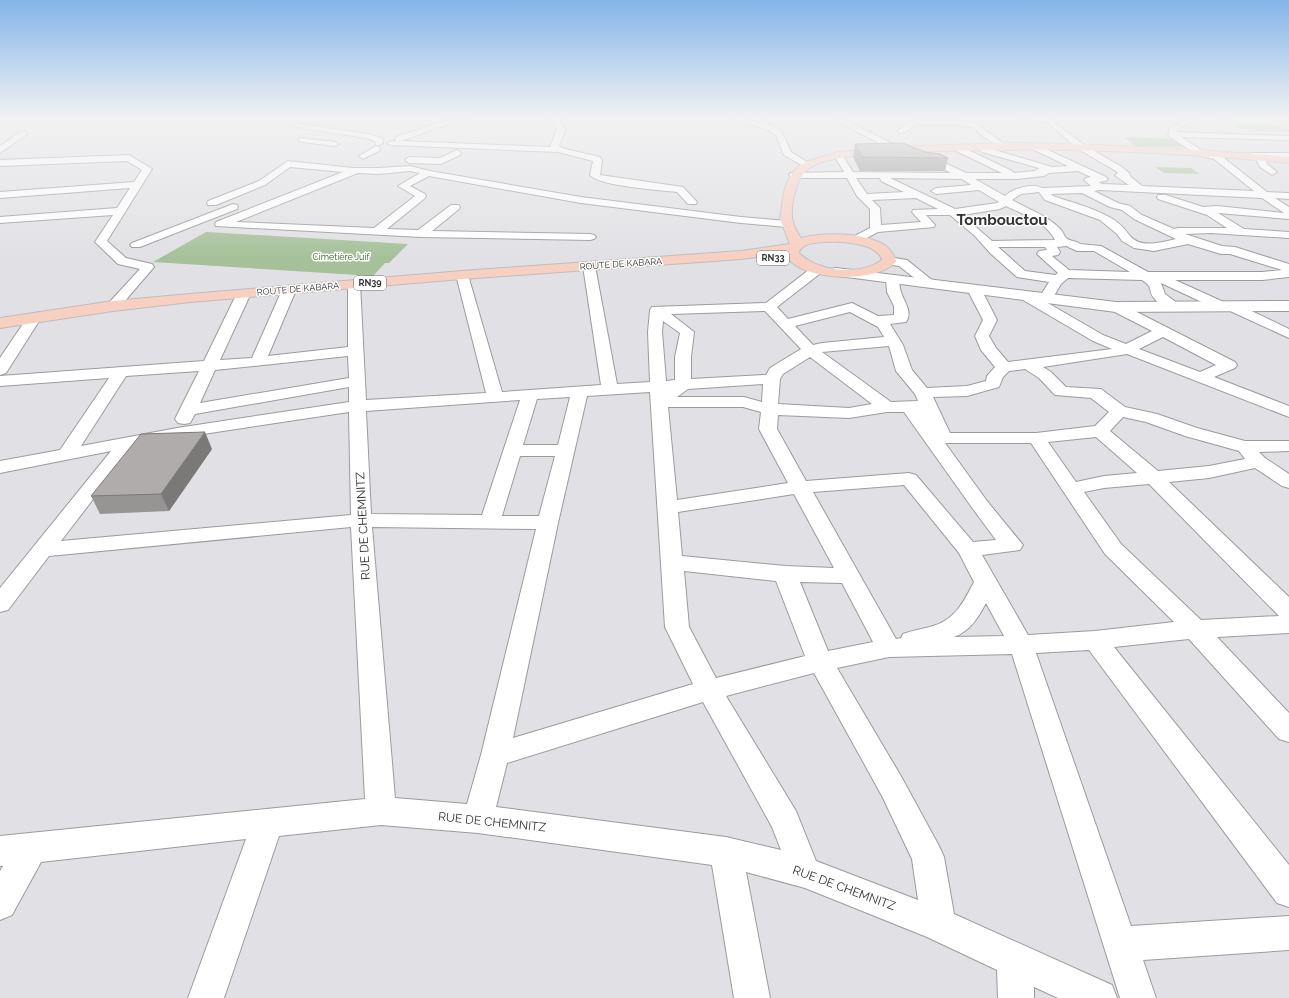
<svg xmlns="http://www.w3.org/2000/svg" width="1289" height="998" font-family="Raleway,sans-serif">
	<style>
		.green { fill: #a6c19a }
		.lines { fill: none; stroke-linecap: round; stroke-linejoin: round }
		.street-casing { stroke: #9b9b9e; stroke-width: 2 }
		.secondary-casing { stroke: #9b9b9e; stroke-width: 2 }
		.primary-casing { stroke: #bdbdbe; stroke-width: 2 }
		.street { fill: #fff; fill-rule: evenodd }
		.secondary { fill: #fff; fill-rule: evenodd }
		.primary { fill: #f8d0c1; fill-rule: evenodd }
		.wall { fill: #979494 }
		.shaded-wall { fill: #7b7878 }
		.building { fill: #b0acac; stroke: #7b7878 }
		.labels { text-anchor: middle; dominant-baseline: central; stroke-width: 3; stroke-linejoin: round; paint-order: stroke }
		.far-park-label { font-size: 9px; fill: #2f6011; stroke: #fff }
		.shield { fill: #fff; stroke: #707070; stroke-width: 1 }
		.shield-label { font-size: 9px; font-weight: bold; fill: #323233 }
		.far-street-label { font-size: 9px; fill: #323233; stroke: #fff }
		.near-street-label { font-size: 12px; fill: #323233; stroke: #fff }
		.far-town-label { font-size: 15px; font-weight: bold; fill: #323233; stroke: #fff }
	</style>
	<rect width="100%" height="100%" fill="#e1e1e5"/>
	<g class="green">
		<polygon points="1214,118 1233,119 1235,121 1252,121 1280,126 1289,130 1289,132 1256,131 1237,128 1233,124 1223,122"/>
		<polygon points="1124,137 1175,139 1187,147 1135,146"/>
		<polygon points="1155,167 1191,168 1200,174 1164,173"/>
		<polygon points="206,232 207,232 408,244 389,263 385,263 373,276 153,262"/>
	</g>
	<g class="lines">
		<defs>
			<g id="street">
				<path d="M453 118H464L401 141 550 147 557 130 551 118H559L565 130 559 146 565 149 600 157 602 161 600 175 683 187 697 202 696 204H688L677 192C661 190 598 186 590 175L593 161 558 152 391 145 387 143 391 141H396L395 139 396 137Z"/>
				<polygon points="732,118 743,118 773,126 782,132 791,152 810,164 809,166 803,166 784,155 776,135 767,130"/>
				<path d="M832 118H841L901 148 928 160 943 162 966 173H1002L954 150 953 148 954 146H960L1012 171 1014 173 1035 171 1039 168 982 152 981 150 982 148H988L1052 167 1068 166 1030 148 1029 146 1033 143 1106 177 1108 179 1106 181 1099 182 1102 184 1129 185 1117 177 1115 175 1118 173 1116 171 1078 149 1047 122 1026 121 1022 119 1049 118 1084 145 1122 167 1129 173 1130 176 1142 186 1254 191 1214 159 1197 155 1169 136 1168 134 1170 128 1188 118H1197L1177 129V132L1289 136V140L1181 137 1203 151 1220 155 1267 192 1289 193V199L1275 198 1289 207V219L1218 213 1244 229 1289 232V238L1211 233 1185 234 1222 246 1235 247 1289 264V277L1262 280H1175L1228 304H1237L1289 329V338L1228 310H1219L1161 283 1165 294 1181 306 1179 309C1171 311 1159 305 1154 298 1147 290 1155 289 1142 280L1068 278 1061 284 1051 301 1046 302 1103 335 1126 344 1152 331 1111 310 1109 307 1111 304 1116 303 1121 304 1235 362 1237 365 1235 368 1214 377 1289 406V417L1127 354 1043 367 1051 372 1066 387 1101 389 1125 407 1157 414 1197 428 1245 441H1289V451L1259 452 1265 458 1289 474V488L1282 486 1255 468 1209 478 1169 482 1289 597V633L1217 637 1289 713V742L1279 739 1189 639 1114 647 1289 865V907L1277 903 1089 650 1036 653 1131 926 1289 916V950L1143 960 1156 998H1120L1012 654 889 657 837 668 902 778 939 846 944 857 954 914 1112 985 1117 998H1058L1034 987V998H998L997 970 927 937 805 888 746 872 770 998H734L712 865 478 833 381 825 279 836 224 998H188L246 839 41 862 12 915 0 920V871L3 866H0V836L365 799 351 527 49 556 8 610 0 612V588L111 451 0 473V461L60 450 109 378 0 386V376L204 361 237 293 239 290H249L251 293 220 360 252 358 282 290 284 287H294L296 290 268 356 348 347V284L349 281H359L360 284 366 400 486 393 456 275 458 272H466L468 275 502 392 601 385 583 266 585 263H593L595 266 617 384 650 382 648 332 650 310 652 307 766 303 814 266H822L824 269 822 272 777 307 788 319 852 303 878 316 894 315V306L887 292 886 279 887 276H897C900 281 899 286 901 292 904 302 913 312 906 322L890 324 903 345 912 370 927 388 967 386 986 381 987 376 995 367 981 350 975 336 983 320 967 289 969 286H979L981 289 997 320 989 336 996 348 1008 362 1112 349 1093 341 1023 300 1021 297 1023 294H1033L1039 298 1049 282 1017 277 990 253 975 236 950 215H926L935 225 934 227 878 232 859 242H851L849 240 851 238 870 228V209L857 196 847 178H794L791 177 789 175 791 173 844 172 834 155 838 152 841 153 853 172 951 173 938 166 923 164 895 152ZM1078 171 1091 177 1086 178 1084 180 1091 186 1042 188C1033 182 1012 189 1005 196L975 179H1017L1044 176 1049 173ZM856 178H880L881 181 904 192 867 194ZM890 178 962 179 971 185 936 188 931 191 936 194 979 190 999 202 997 203 955 209ZM1100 190 1262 198 1284 213 1217 206 1203 207 1166 195H1158L1157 197 1158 199 1207 215 1227 228H1178L1174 229 1142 215 1130 206 1118 203 1094 191ZM1039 192 1045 200 1100 220 1117 234 1122 241 1134 248 1154 251 1188 244 1221 254H1230L1282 270 1262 272H1148L1101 246 1080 244C1076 240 1070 242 1066 238 1064 236 1063 232 1061 230 1049 216 1028 209 1012 200L1021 194ZM1082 193 1110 207 1122 210 1134 219 1176 239C1162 242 1141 249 1130 236 1124 228 1117 220 1107 216 1091 207 1070 202 1053 196L1051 194ZM916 198 938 209 913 210 912 212 921 222 881 225 880 208 872 200ZM1006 206C1023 214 1047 223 1055 240L992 241 962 215 1000 209ZM1066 246 1077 251H1094L1130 272 1069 270 1052 256 1058 255 1060 252 1057 247ZM998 247H1045L1047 250 1039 251 1037 254 1058 273 1055 275 1025 271ZM765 311 801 349 770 368 766 375 691 379V357L694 332 671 314ZM850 312 878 327 884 337 822 343 813 345 795 326ZM663 321 680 333 675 357V380L666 381 662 332ZM1163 337 1216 365 1200 372 1139 349ZM889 346 896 371 915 394 918 401 891 402 822 352ZM348 356 349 378 200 403 215 370ZM810 357 872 404 849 408 778 404 780 379 783 374ZM1025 369 1039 378 1055 395 1091 398 1109 412 1095 426 1036 433H950L933 397 967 396 999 387 1003 377 1009 371ZM199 371 175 419 178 423 184 424 190 423 195 414 349 387V402L177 428 81 446 126 376ZM763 384 762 402 744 397H677L688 389ZM650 392 665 627 693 684 513 738 558 523 587 396ZM570 397 558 445H523L537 399ZM520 400 482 515 371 514 366 411ZM668 407H743L761 412 759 429 788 483 677 500ZM349 412 351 515 61 541 133 447 177 438ZM887 412H904L973 509 996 540 973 542 916 475 909 473 806 481 777 429 778 415 849 418ZM1123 417 1146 422 1185 436 1239 451 1245 459 1209 466 1158 471 1110 431ZM1096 437 1137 473 1104 476 1076 482 1048 442ZM945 443H1031L1105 554 1174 622 1095 631 1028 635 982 555 1020 550 1023 545 987 501ZM520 456H555L539 516H502ZM1149 484 1279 616 1201 620 1121 544 1084 492 1104 488ZM904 485 959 553 974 582C964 601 956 619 933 626 924 629 913 630 903 634L901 638 896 639 813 492ZM794 494 834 568 785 566 682 556 678 512ZM372 527 536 529 481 755 467 804 395 798ZM684 571 776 581 805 656 716 678 689 627ZM800 582 842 583 873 642 828 651ZM986 603 1004 636 954 637C970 631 978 618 986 603ZM814 673 882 796 912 859 918 900 816 861 796 811 726 696ZM703 702 772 827 781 850 726 837 496 807 507 763Z"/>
				<path d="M919 120H954L976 123 1007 146 1006 148H1000L971 127 954 124H919C911 125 907 134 899 133L898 131 909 121Z"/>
				<polygon points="293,123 368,134 382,138 383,143 379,145 376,145 375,141 366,138 296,127 292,125"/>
				<polygon points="20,132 26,132 27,134 0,153 0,146"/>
				<polygon points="299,138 335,142 339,144 335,146 302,142 298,140"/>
				<polygon points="376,146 379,147 380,149 379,151 363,159 359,156"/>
				<polygon points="457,150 461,153 460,155 441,164 409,163 405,160 409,157 440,158"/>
				<polygon points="1251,153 1289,153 1289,159 1265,159 1267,164 1277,172 1272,175 1260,167 1256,159 1248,158 1247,156 1248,154"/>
				<polygon points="129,155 152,169 107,241 126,258 152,264 154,267 118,309 108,309 106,306 140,269 118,264 95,242 113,215 0,223 0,217 117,208 130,188 0,198 0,192 134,182 142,170 127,161 0,166 0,160"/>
				<path d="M288 161 353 168H379L410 166 430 171 581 197 741 217 786 221 791 224 786 227 741 223 581 203 429 176 410 186 425 194 426 196 425 198 387 229 418 230 451 205H459L460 207 459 209 432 231 590 234 594 235 596 237 594 239 590 240 421 237 216 226 215 224 216 222 343 172 290 167 265 185 216 205H208L207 203 208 201 259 181ZM410 171 420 173 398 186 415 196 374 228 236 222 358 173 379 174Z"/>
				<polygon points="233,204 237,205 238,207 237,209 140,247 132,247 130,245 132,243"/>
				<polygon points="889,257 907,260 937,284 936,287 926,287 899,266 885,264 883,261 885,258"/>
				<polygon points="34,314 39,315 41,318 6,373 0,375 0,358 29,315"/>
			</g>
			<polygon id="secondary" points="836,268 1116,302 1289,301 1289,311 1116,312 831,275 829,272 831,269"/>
			<path id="primary" d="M1007 143C1102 144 1195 149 1289 157V163C1163 151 1037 146 911 152 882 154 832 153 808 169 796 177 789 209 793 222 794 228 798 233 801 238 823 232 866 232 886 246 891 250 894 255 896 261 879 285 792 281 786 253L741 259 462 279 190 302 113 311 0 328V318L113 301 190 294 462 271 741 251 790 244 780 219 784 192 787 182 793 172 799 166 808 161 838 152 894 147ZM823 242C838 241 877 242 882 260 860 276 818 272 799 253 802 243 814 243 823 242Z"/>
		</defs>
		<use href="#street" class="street-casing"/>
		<use href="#secondary" class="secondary-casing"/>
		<use href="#primary" class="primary-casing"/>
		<use href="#street" class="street"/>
		<use href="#secondary" class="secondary"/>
		<use href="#primary" class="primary"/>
	</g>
	<g class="wall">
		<polygon points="855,144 925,152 948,158 945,171 860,171 853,157"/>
		<polygon points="212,449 169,511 100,514 91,496"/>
	</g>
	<polygon class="shaded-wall" points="205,432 212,449 169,511 161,494"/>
	<g class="building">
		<polygon points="903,143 925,152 940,154 948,158 862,157 855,144"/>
		<polygon points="205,432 161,494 91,496 141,434"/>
	</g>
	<linearGradient id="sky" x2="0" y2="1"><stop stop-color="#83b5ea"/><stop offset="0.46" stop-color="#f2f2f3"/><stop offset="1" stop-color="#f2f2f3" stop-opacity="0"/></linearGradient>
	<rect width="1289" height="257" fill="url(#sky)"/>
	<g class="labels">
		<g class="far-park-label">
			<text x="341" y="257">Cimetière Juif</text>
		</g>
		<g class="shield">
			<rect x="757" y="251" width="32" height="14" rx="3"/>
			<rect x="354" y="276" width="32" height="14" rx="3"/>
		</g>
		<g class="shield-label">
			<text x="773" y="258">RN33</text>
			<text x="370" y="283">RN39</text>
		</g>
		<g class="far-street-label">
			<text transform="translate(621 264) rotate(-4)">ROUTE DE KABARA</text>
			<text transform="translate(298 289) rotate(-5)">ROUTE DE KABARA</text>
		</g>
		<g class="near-street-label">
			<text transform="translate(363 526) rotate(-93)">RUE DE CHEMNITZ</text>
			<text transform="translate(492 822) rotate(6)">RUE DE CHEMNITZ</text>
			<text transform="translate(844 888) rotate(20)">RUE DE CHEMNITZ</text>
		</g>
		<g class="far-town-label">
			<text x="1002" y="220">Tombouctou</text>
		</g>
	</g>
</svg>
